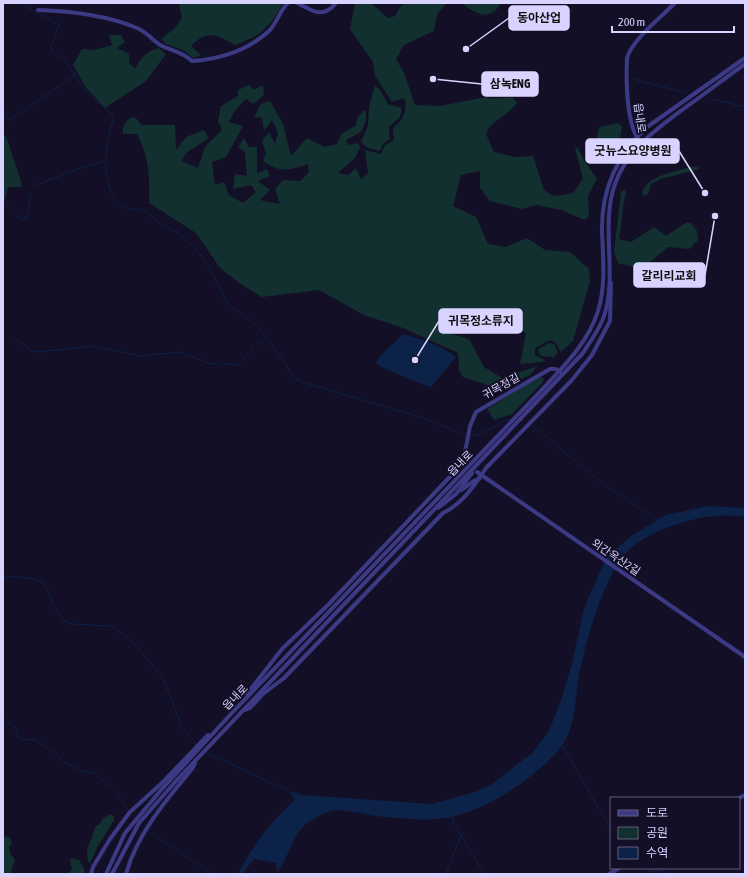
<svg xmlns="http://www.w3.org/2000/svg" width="748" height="877" font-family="'Asap Condensed','Noto Sans KR',sans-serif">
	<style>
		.green { fill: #12302f }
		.water { fill: #0c2248 }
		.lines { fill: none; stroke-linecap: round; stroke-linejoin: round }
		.stream { stroke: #0c2248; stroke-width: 1 }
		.minor { stroke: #3d3a85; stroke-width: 4 }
		.labels { text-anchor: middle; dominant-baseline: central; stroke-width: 4; stroke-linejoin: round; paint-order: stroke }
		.street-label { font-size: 11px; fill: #d9d4ff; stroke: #130f26 }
		.leader { fill: none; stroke: #d9d4ff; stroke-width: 1.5 }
		.callout-dot { fill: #d9d4ff; stroke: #130f26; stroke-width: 1.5 }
		.callout { fill: #d9d4ff; stroke: #d9d4ff; stroke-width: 1.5 }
		.callout-label { font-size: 12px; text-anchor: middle; font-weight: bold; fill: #111 }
	</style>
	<rect width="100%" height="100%" fill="#130f26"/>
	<g class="green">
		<path d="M177 3H283C271 26 260 37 235 45 217 35 207 29 191 46L201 55 193 58 185 51 166 44 161 39 175 28 182 18 179 4Z"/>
		<path d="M355 3H371L388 18 395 16 403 3H447L437 14 434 31 404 45 396 59 404 73 415 105 440 106 486 97 492 99 512 97 517 103C508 116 491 120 486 134L494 152 515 157 533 156 544 190 554 196 573 193 583 179 575 148H578L584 160 597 179 588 196 589 216 585 220 561 210 537 205 522 209 490 201 480 188V171L461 175 453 206 476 217 488 244 505 247 527 238 545 250 570 252 589 269 590 281 573 341 561 352 555 342 550 340 535 348V355L545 360 543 362 520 364 526 333 469 309 451 311 444 319 446 332 469 339 484 367 502 378 538 366 530 375 499 389 463 377 459 370 458 353 403 328 364 315 319 290 262 297 242 285 220 268 196 233 149 203C150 178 149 157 137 134H123C122 125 125 122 132 117L137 119 141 125H175L176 150 186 137 204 130 209 138 186 153 182 161 198 168 205 147 222 130 218 121 221 106 238 96V90L249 85 254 90 263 85 264 95 253 104 246 99 234 112 229 122 243 126 226 157 212 162 215 185 224 182 229 195 243 203 256 192 251 185 233 189 235 174 247 176 245 152 238 147 244 138 249 147H257V173L267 169 270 176 258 181 270 190 260 200 280 204 275 189 283 180 300 181 309 172 308 164C288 170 282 174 263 161L266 153 262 141 269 132 275 144 278 133 272 120 264 131 262 118 254 117 261 104 270 101 283 124 291 156 307 138 324 147 337 144 341 134 355 126 358 117 364 110 366 112V121L361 132 346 140 348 145 358 143 360 147 355 158 338 173 348 175 356 168 361 179 368 173 365 150 381 154 385 145 394 140 393 128C402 121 409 109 404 98L392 102 375 76 373 62 350 29Z"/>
		<path d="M460 3H501C489 24 475 12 460 3Z"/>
		<path d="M109 35H121L125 42 117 48 129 54V63L135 69C141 58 146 51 159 48L166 54 146 81 105 108 87 89 73 65 82 49 95 50 112 45Z"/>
		<polygon points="375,85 380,90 388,104 402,108 400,117 389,127 390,139 383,144 380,151 368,148 361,142 368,126 369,107"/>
		<polygon points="618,123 622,127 620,138 614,146 602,148 596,142 599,127"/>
		<polygon points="3,133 7,139 22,184 21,187 8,187 5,200 3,199"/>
		<path d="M690 167H698L699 169 661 179 651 184 648 194 644 196 642 193C648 175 672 173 690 167Z"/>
		<path d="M624 190 626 192C622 207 622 223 619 239L631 242 654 227 666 236 687 222 691 223 697 231 698 240 689 249 668 247C647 264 646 272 618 263L614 252 621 192Z"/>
		<polygon points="549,343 554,344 558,352 554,357 541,356 538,352 538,349"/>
		<polygon points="539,377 544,378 543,382 512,414 494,420 487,409"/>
		<polygon points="111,814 114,816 114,820 98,846 90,863 88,862 87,850 96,826 100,824 103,818"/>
		<polygon points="7,836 10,838 12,843 9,847 10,853 15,860 10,874 3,873 3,838"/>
		<polygon points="72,858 79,860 84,868 85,874 68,874 72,869 70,860"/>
	</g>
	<g class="water">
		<path d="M403 334C422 339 441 345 456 357L432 386 429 387 379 366 376 363 379 357Z"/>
		<path d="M708 506 745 508V517C722 513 697 517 675 525 660 530 640 538 628 551 602 579 587 638 579 675 575 696 576 726 563 744 539 777 480 816 438 819 421 821 401 818 384 817 372 816 340 808 330 811 324 813 316 818 309 822 291 834 290 857 277 872L276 863 254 859 242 874H238C252 846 272 820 295 800L289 791 303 795 432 804 475 792 492 784 533 752 549 731 561 700 572 664 584 608 607 556 634 534 666 515Z"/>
	</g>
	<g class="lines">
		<g class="stream">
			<path d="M20 3 59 25 51 46 52 51 66 62 86 92 111 113 114 119C104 141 99 191 123 207 129 211 137 208 144 210 147 212 151 215 153 218 162 225 173 229 182 236 203 253 215 277 226 301 233 310 244 314 253 323 269 338 281 359 295 378L302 382 423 418 467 436"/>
			<polyline points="633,79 686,93"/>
			<polyline points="711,99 745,107"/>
			<polyline points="3,109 10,120 75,75"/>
			<polyline points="34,186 75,170 107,160"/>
			<polyline points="3,202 9,204"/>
			<polyline points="15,214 22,219 26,219 31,195"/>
			<polyline points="13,337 32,351 38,352 93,346"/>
			<polyline points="258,345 265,340"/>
			<polyline points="99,347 140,356 180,352 211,364 219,363"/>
			<polyline points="225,364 238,365 253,348"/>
			<polyline points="532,425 601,482 657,520"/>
			<path d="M470 436C485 435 496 423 509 419"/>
			<polyline points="3,576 30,578 42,582 49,593 53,605 65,622 72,624 112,626 133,642 163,678 182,727 197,745"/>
			<polyline points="3,717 16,729 19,737 24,740 34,739 57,755 62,761 80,770 96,774 116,791 127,810"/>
			<polyline points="562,745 611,829"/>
			<polyline points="205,752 289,791"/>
			<polyline points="451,815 454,823 484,874"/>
			<polyline points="151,833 212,874"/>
			<polyline points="648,868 651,872 661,870 666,874"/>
			<polyline points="446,874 461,835"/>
		</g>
		<g class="minor">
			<path d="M297 3C312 10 322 20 336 3"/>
			<path d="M38 10C72 11 106 15 137 28 147 32 153 41 162 46 173 51 183 52 192 61 220 59 248 50 269 31 277 23 280 10 288 3"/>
			<path d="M641 143C626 127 626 80 627 58 632 40 661 17 675 3"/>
			<polyline points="477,472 745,657"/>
			<polyline points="461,490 474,481 480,478"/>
			<polyline points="438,508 456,494 472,473"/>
			<polyline points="247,694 282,649 329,604 463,463 470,426 476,412 550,369 556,369 560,372"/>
			<path d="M244 710 250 708 263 694 284 678 443 513C463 503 474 486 486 468L572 380 592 355 610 321 611 283"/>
			<polyline points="739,798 745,795"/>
			<polyline points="91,874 93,867 110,839 130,812 163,782 208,735"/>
			<path d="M106 874 125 833 161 790 230 715 536 396C560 370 588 344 598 311 606 286 603 257 602 232 601 191 617 155 647 127L745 58"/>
			<path d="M112 874 139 823 176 781 583 353C590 341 600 329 604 316 618 274 600 226 615 184 627 149 658 128 686 107 706 93 725 78 745 64"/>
			<path d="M126 874C137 834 166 800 192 769L195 763"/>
			<polyline points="609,874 619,868"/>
		</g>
	</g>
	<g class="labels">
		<g class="street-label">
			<text transform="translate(640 118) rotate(82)">읍내로</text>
			<text transform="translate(501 386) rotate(-29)">귀목정길</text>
			<text transform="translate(460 463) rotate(-46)">읍내로</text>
			<text transform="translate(616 557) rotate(34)">외간옥산2길</text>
			<text transform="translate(235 697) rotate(-46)">읍내로</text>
		</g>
	</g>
	<path class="leader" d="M466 49L509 18M433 79L482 84M705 193L679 151M715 216L705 275M415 360L439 321"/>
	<g class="callout-dot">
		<circle cx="466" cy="49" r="4"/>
		<circle cx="433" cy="79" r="4"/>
		<circle cx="705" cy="193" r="4"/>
		<circle cx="715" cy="216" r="4"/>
		<circle cx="415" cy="360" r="4"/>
	</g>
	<g class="callout">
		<rect x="509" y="6" width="60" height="24" rx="4"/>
		<rect x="482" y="72" width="56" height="24" rx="4"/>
		<rect x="586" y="139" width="93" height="24" rx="4"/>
		<rect x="634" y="263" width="71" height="24" rx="4"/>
		<rect x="439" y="309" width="83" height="24" rx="4"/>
	</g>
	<g class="callout-label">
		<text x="539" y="22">동아산업</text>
		<text x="510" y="88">삼녹ENG</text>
		<text x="633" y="155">굿뉴스요양병원</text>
		<text x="669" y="280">갈리리교회</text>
		<text x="481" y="325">귀목정소류지</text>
	</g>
	<rect width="748" height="877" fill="none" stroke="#d9d4ff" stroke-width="8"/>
	<rect x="610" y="797" width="130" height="72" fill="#130f26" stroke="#625e7d"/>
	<rect x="618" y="810" width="20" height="6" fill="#3d3a85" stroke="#625e7d"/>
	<text x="646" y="817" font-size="12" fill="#d9d4ff">도로</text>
	<rect x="618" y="827" width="20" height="12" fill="#12302f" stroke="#625e7d"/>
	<text x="646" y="837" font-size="12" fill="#d9d4ff">공원</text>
	<rect x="618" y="847" width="20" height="12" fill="#0c2248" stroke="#625e7d"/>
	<text x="646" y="857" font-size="12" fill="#d9d4ff">수역</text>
	<path d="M612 26v6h122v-6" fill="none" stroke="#d9d4ff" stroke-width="2"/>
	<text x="618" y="26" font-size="12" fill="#d9d4ff" stroke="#130f26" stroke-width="3" paint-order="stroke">200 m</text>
</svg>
